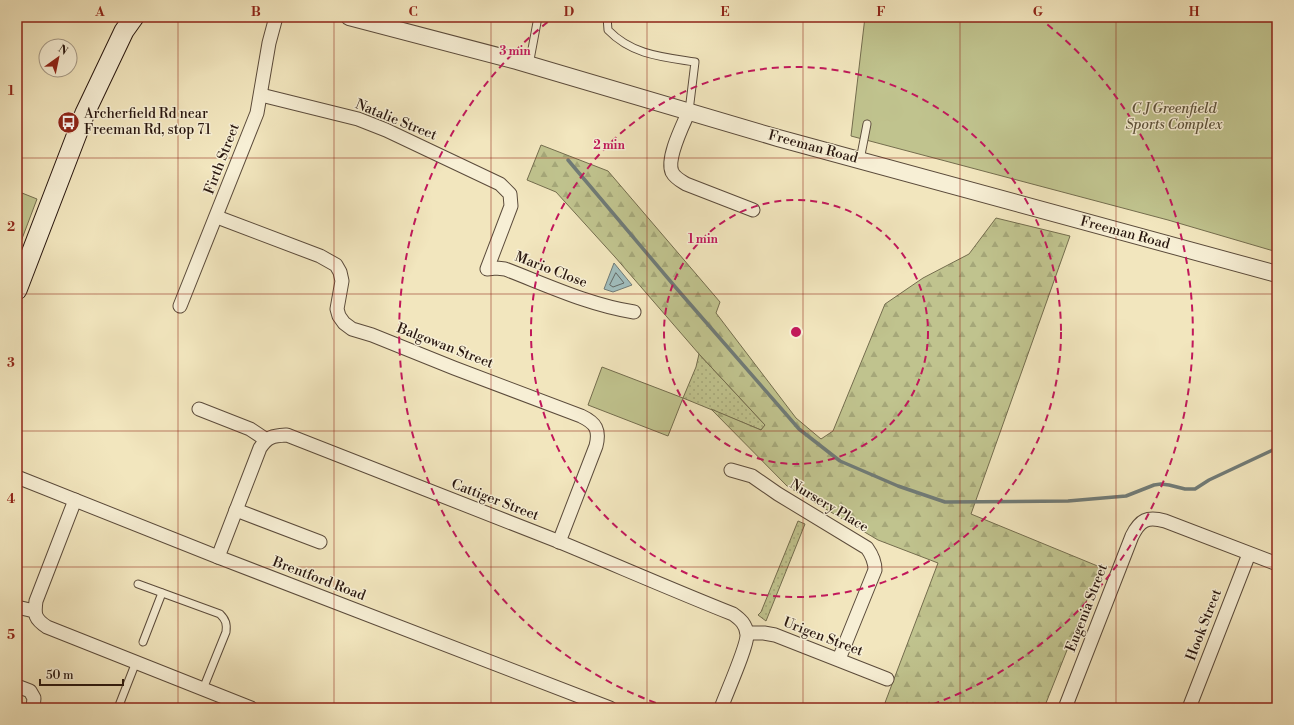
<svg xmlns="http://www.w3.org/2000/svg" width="1294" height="725" font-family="'Libre Bodoni',serif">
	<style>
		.grass { fill: url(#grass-dots); stroke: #746d4e }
		.forest { fill: url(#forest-firs); stroke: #746d4e }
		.park { fill: #c0c38e; stroke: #746d4e }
		.water { fill: #a0bdbc; stroke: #707b77 }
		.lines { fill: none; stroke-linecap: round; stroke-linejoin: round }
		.shore { stroke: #646a66; stroke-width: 1 }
		.stream { stroke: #707b77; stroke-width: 3.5 }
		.service-casing { stroke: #5b4b3b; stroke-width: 9 }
		.minor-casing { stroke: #5b4b3b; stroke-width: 15 }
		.tertiary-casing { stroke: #5b4b3b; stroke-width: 18 }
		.secondary-casing { stroke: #29170f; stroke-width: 21 }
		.service { stroke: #f7efd5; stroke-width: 7 }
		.minor { stroke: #f7efd5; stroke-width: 13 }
		.tertiary { stroke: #f7efd5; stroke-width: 16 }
		.secondary { stroke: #f7efd5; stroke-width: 19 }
		.grid { fill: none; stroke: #8f2418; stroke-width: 1; stroke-opacity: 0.55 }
		.ring { fill: none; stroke: #c2185b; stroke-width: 2; stroke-dasharray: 7 5 }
		.labels { text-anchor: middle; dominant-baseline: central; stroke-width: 3; stroke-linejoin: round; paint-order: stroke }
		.park-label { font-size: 14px; font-style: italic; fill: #5e533b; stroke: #f7efd5 }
		.poi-label { font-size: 14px; fill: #29170f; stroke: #f7efd5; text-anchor: start }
		.street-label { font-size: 14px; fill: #29170f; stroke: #f7efd5 }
		.centre { fill: #c2185b; stroke: #f7efd5; stroke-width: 2 }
		.ring-label { font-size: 12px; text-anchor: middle; font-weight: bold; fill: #c2185b; stroke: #f7efd5; stroke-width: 3; stroke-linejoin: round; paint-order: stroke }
		.neatline { fill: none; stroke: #8f2418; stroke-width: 1.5 }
		.grid-label { font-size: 13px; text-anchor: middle; font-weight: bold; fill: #8f2418 }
	</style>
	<defs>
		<pattern id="grass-dots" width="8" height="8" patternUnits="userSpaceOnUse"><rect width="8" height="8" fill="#c0c38e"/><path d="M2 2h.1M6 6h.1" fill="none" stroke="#a5a779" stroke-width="1.8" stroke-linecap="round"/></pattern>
		<pattern id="forest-firs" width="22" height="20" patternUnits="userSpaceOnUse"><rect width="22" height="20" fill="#c0c38e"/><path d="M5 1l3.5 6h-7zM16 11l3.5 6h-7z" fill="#a5a779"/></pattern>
	</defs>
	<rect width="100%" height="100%" fill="#f2e6be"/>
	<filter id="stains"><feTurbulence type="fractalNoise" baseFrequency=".005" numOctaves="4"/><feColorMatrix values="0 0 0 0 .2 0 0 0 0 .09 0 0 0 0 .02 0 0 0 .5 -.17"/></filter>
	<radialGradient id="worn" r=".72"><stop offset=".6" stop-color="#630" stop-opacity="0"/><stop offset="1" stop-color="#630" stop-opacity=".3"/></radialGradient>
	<g class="grass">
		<polygon points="699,354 765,425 761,430 683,398 696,367"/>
		<polygon points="798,521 805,524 766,621 758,615 761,612"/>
	</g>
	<polygon class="forest" points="541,145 608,171 720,302 716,313 796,418 821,439 833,431 885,304 923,278 969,254 996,218 1070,236 971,514 1100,567 1044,708 883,708 938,563 878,540 787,486 711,409 761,430 765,425 699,354 615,257 556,192 527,180"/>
	<g class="park">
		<polygon points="865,17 1277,17 1277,252 1168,220 851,136"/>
		<polygon points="17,191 37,199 17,252"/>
		<polygon points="602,367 683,398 668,436 588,405"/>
	</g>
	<polygon class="water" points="614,263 632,285 613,292 604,289"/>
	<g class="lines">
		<polygon class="shore" points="616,273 624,283 613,287 610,285"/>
		<polyline class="stream" points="568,160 677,289 799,429 840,461 898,486 945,502 1068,501 1126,496 1154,485 1161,484 1169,485 1185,489 1195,489 1209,480 1277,448"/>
		<defs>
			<g id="service">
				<path d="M607 17 608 30C632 55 663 57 695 62L689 111"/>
				<polyline points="529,65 538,17"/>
				<polyline points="860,160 867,124"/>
				<path d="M138 584 220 614C226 620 227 624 226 632L203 689"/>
				<polyline points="143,642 162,593"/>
				<polyline points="118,708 136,662"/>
			</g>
			<g id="minor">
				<path d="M261 95 358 119 386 130 500 184 510 194 511 206 487 269 496 268 505 269C547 285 589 305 634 312"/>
				<path d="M689 111C683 125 666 158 672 172 675 178 681 181 686 184L753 210"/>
				<path d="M217 217 320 256 336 265 340 272 342 281 337 309 339 316 344 323 352 329 372 335 454 368 581 416C596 423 600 430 596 446L559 542"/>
				<polyline points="180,306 257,113 269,43 276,17"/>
				<polyline points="199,409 250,429 265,439"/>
				<path d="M731 470 752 476 778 494 867 548C872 555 875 561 875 570L839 659"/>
				<polyline points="17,477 218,557 610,708"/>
				<path d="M75 500 36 601C34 615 35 619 47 627L251 708"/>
				<polyline points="236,510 320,542"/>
				<path d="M218 557 260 448C268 436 273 436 287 435 378 471 469 506 560 542 618 566 675 591 733 614 740 619 746 624 747 634 748 645 726 694 721 708"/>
				<polyline points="17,607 34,611"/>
				<polyline points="747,633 764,633 775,635 887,679"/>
				<polyline points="17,686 30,691 34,698 33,708"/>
				<path d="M1065 708 1132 536C1140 520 1147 516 1165 521L1277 564"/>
				<polyline points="1189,708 1249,554"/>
			</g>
			<polyline id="tertiary" points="349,17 517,61 778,138 1277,274"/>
			<polyline id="secondary" points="17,290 85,113 124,31 134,17"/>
		</defs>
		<use href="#service" class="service-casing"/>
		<use href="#minor" class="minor-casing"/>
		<use href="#tertiary" class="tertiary-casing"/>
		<use href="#secondary" class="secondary-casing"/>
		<use href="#service" class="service"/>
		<use href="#minor" class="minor"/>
		<use href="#tertiary" class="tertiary"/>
		<use href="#secondary" class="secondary"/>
	</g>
	<path class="grid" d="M178 17V708M334 17V708M491 17V708M647 17V708M803 17V708M960 17V708M1116 17V708M17 158H1277M17 294H1277M17 431H1277M17 567H1277"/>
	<g class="ring">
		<circle cx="796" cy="332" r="132"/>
		<circle cx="796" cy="332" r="265"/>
		<path d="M667 707A397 397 0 0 1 554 17M1038 17A397 397 0 0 1 925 707"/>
	</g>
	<defs>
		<symbol id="bus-disc" viewBox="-11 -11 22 22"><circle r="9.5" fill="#8f2418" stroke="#f7efd5"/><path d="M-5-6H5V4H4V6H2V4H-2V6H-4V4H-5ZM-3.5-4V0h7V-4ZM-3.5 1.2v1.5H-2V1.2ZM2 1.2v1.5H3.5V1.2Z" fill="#fff"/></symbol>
	</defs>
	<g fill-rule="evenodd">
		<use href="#bus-disc" x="56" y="110" width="25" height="25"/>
	</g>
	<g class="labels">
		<g class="park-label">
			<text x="1174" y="109">C J Greenfield<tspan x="1174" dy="16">Sports Complex</tspan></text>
		</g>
		<g class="poi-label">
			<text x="84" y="114">Archerfield Rd near<tspan x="84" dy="16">Freeman Rd, stop 71</tspan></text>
		</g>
		<g class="street-label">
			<text transform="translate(396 120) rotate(22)">Natalie Street</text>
			<text transform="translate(813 147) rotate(15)">Freeman Road</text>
			<text transform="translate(222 159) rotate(-69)">Firth Street</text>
			<text transform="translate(1125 233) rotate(15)">Freeman Road</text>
			<text transform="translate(551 270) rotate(21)">Mario Close</text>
			<text transform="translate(445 346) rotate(21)">Balgowan Street</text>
			<text transform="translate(495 500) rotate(21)">Cattiger Street</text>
			<text transform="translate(829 506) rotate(31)">Nursery Place</text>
			<text transform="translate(319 579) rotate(21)">Brentford Road</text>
			<text transform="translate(1087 608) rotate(-69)">Eugenia Street</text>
			<text transform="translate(1204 625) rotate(-69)">Hook Street</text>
			<text transform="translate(823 637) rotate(21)">Urigen Street</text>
		</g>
	</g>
	<circle cx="796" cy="332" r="6" class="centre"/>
	<g class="ring-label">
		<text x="515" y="55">3 min</text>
		<text x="609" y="149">2 min</text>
		<text x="703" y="243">1 min</text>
	</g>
	<rect width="1294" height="725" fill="none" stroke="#f2e6be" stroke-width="44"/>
	<g transform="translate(58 58) rotate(33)"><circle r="19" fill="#f7efd5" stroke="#a59986"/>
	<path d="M0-3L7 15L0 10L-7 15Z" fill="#8f2418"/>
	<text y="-6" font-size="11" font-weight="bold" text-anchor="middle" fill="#29170f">N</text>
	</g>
	<path d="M40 679v6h83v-6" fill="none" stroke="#29170f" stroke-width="2"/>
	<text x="46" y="679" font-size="12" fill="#29170f" stroke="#f7efd5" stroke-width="3" paint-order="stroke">50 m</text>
	<rect x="22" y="22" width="1250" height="681" class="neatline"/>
	<g class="grid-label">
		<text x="100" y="16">A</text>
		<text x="256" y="16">B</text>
		<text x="413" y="16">C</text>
		<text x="569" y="16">D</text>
		<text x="725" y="16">E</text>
		<text x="881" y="16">F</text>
		<text x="1038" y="16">G</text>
		<text x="1194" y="16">H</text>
		<text x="11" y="95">1</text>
		<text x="11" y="231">2</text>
		<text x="11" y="367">3</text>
		<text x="11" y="503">4</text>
		<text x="11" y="639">5</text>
	</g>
	<rect width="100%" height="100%" filter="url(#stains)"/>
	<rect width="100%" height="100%" fill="url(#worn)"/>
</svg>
